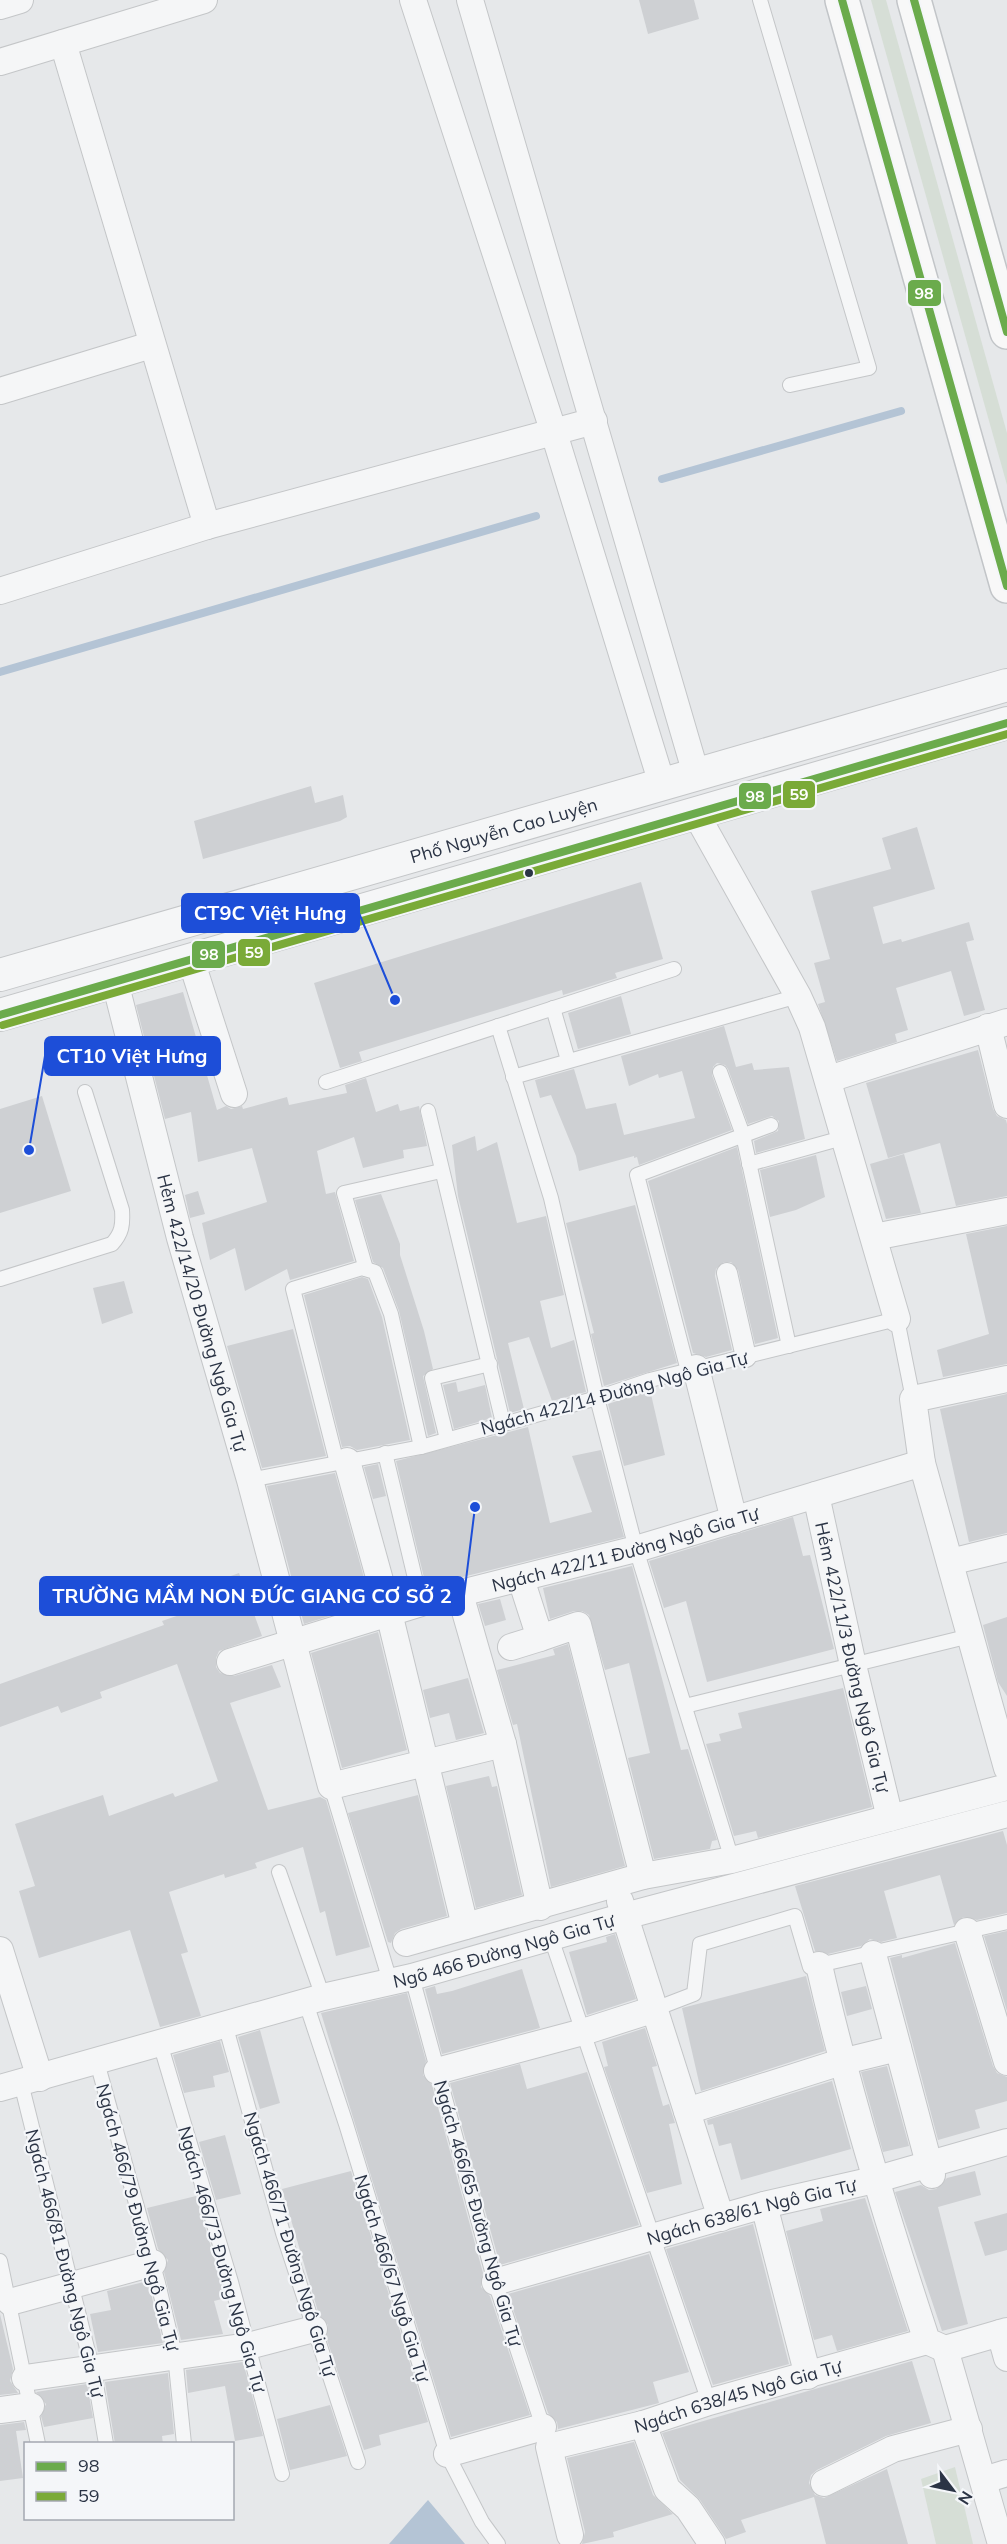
<svg xmlns="http://www.w3.org/2000/svg" width="1007" height="2544" font-family="Mulish,sans-serif">
	<style>
		.green { fill: #d6ded6 }
		.water { fill: #b4c4d5 }
		.lines { fill: none; stroke-linecap: round; stroke-linejoin: round }
		.stream { stroke: #b4c4d5; stroke-width: 8 }
		.building { fill: #ced0d3 }
		.service-casing { stroke: #c4c6c8; stroke-width: 16 }
		.pedestrian-casing { stroke: #c4c6c8; stroke-width: 22 }
		.minor-casing { stroke: #c4c6c8; stroke-width: 28 }
		.tertiary-casing { stroke: #c4c6c8; stroke-width: 34 }
		.primary-casing { stroke: #c2c5c8; stroke-width: 36 }
		.service { stroke: #f5f6f7; stroke-width: 14 }
		.pedestrian { stroke: #f5f6f7; stroke-width: 20 }
		.minor { stroke: #f5f6f7; stroke-width: 26 }
		.tertiary { stroke: #f5f6f7; stroke-width: 32 }
		.primary { stroke: #f8f8f8; stroke-width: 33 }
		.bus-1-casing { stroke: #f4f6f9; stroke-width: 12 }
		.bus-2-casing { stroke: #f4f6f9; stroke-width: 12 }
		.bus-1 { stroke: #6bab4c; stroke-width: 8 }
		.bus-2 { stroke: #7aaa37; stroke-width: 8 }
		.bus-dot { fill: #2b3445; stroke: #f4f6f9; stroke-width: 2 }
		.labels { text-anchor: middle; dominant-baseline: central; stroke-width: 4.5; stroke-linejoin: round; paint-order: stroke }
		.street-label { font-size: 18px; fill: #2b3445; stroke: #f4f6f9 }
		.leader { fill: none; stroke: #1d4ed8; stroke-width: 2 }
		.callout-dot { fill: #1d4ed8; stroke: #f4f6f9; stroke-width: 2 }
		.callout { fill: #1d4ed8; stroke: #1d4ed8; stroke-width: 2 }
		.callout-label { font-size: 20px; text-anchor: middle; font-weight: bold; fill: #fff }
		.line-badge { stroke: #f4f6f9; stroke-width: 2 }
		.badge-label { font-size: 16px; text-anchor: middle; font-weight: bold; fill: #fff }
	</style>
	<rect width="100%" height="100%" fill="#e6e8ea"/>
	<g class="green">
		<polygon points="871,0 886,0 1007,433 1007,485"/>
		<polygon points="955,2467 973,2544 936,2544 921,2479"/>
	</g>
	<polygon class="water" points="428,2500 465,2544 389,2544"/>
	<g class="lines">
		<g class="stream">
			<polyline points="662,479 901,411"/>
			<polyline points="0,672 536,516"/>
		</g>
	</g>
	<g class="building">
		<polygon points="639,0 694,0 699,19 648,34"/>
		<polygon points="311,786 315,803 343,795 347,817 340,821 203,859 194,821"/>
		<polygon points="917,827 935,889 873,907 883,944 901,939 902,942 969,922 974,940 966,942 985,1010 964,1016 951,971 896,988 908,1030 895,1034 897,1042 837,1061 818,1004 825,1002 814,963 830,959 811,891 891,869 882,838"/>
		<polygon points="641,882 663,959 615,973 617,978 563,995 562,990 359,1052 362,1061 340,1068 314,983"/>
		<polygon points="183,992 217,1110 226,1106 231,1109 242,1106 243,1109 287,1097 289,1105 347,1093 345,1085 366,1078 376,1112 398,1104 400,1111 419,1106 427,1146 403,1150 404,1158 363,1168 354,1137 317,1151 326,1194 335,1192 354,1261 290,1280 287,1269 245,1291 235,1248 210,1260 202,1223 267,1202 252,1148 198,1162 191,1112 165,1119 136,1005"/>
		<polygon points="621,996 631,1034 578,1049 568,1013"/>
		<polygon points="724,1026 736,1067 752,1063 754,1070 789,1067 805,1139 756,1153 754,1141 778,1131 779,1121 772,1116 748,1124 728,1069 725,1065 717,1063 713,1067 712,1075 732,1130 639,1165 637,1157 634,1158 634,1156 579,1171 576,1156 551,1095 540,1098 535,1080 574,1069 586,1109 616,1103 624,1135 695,1118 682,1071 659,1078 658,1074 629,1086 621,1056"/>
		<polygon points="978,1050 993,1109 997,1116 1006,1120 1007,1124 1007,1196 956,1206 940,1143 888,1158 866,1083"/>
		<polygon points="42,1096 71,1191 0,1213 0,1109"/>
		<polygon points="475,1136 477,1151 497,1142 517,1223 546,1216 564,1295 540,1301 551,1348 574,1340 586,1392 552,1401 529,1337 508,1343 524,1409 510,1413 458,1196 452,1145"/>
		<polygon points="737,1147 778,1338 755,1344 738,1270 731,1262 724,1262 716,1269 715,1276 732,1350 706,1357 693,1353 648,1181"/>
		<polygon points="904,1154 921,1213 886,1219 870,1164"/>
		<polygon points="816,1155 825,1197 796,1210 770,1217 760,1170"/>
		<polygon points="198,1191 205,1214 190,1218 185,1195"/>
		<polygon points="381,1194 400,1244 400,1255 424,1331 433,1369 423,1376 436,1433 428,1436 399,1311 383,1268 373,1262 355,1200"/>
		<polygon points="635,1205 677,1363 604,1386 591,1334 594,1333 566,1223"/>
		<polygon points="1007,1226 1007,1364 943,1377 937,1350 989,1334 966,1234"/>
		<polygon points="362,1277 368,1279 382,1317 410,1440 357,1450 350,1446 342,1447 304,1295"/>
		<polygon points="124,1281 133,1313 102,1324 93,1288"/>
		<polygon points="293,1329 326,1456 262,1468 227,1346"/>
		<polygon points="456,1382 458,1392 485,1385 492,1418 454,1429 443,1385"/>
		<polygon points="650,1390 665,1455 624,1466 608,1404"/>
		<polygon points="1007,1394 1007,1533 969,1542 940,1409"/>
		<polygon points="528,1427 550,1523 592,1512 572,1456 601,1450 624,1537 426,1586 396,1461"/>
		<polygon points="378,1464 386,1496 373,1499 364,1467"/>
		<polygon points="335,1473 371,1603 304,1624 267,1486"/>
		<polygon points="793,1517 803,1556 810,1555 834,1649 707,1682 686,1601 664,1608 649,1561"/>
		<polygon points="632,1566 681,1750 688,1749 717,1840 712,1841 710,1849 654,1859 628,1758 650,1753 629,1663 605,1670 589,1615 582,1611 574,1611 550,1619 543,1588"/>
		<polygon points="239,1573 262,1636 219,1651 216,1658 216,1667 220,1673 234,1676 272,1665 281,1687 230,1703 268,1810 320,1797 326,1800 370,1947 336,1956 325,1911 320,1913 303,1847 255,1863 257,1868 225,1878 224,1874 169,1892 188,1952 181,1954 201,2016 160,2027 130,1930 39,1958 19,1891 35,1886 15,1824 103,1795 109,1816 173,1793 175,1797 218,1781 177,1664 100,1692 102,1698 61,1713 58,1706 0,1727 0,1684 164,1625 162,1621 200,1608 193,1590"/>
		<polygon points="500,1599 506,1620 485,1626 478,1604"/>
		<polygon points="1007,1617 1007,1696 998,1682 983,1625"/>
		<polygon points="378,1632 407,1750 342,1768 311,1653"/>
		<polygon points="568,1644 625,1866 551,1887 517,1724 513,1725 497,1670 555,1655 553,1649"/>
		<polygon points="468,1678 484,1733 456,1740 449,1713 430,1718 423,1690"/>
		<polygon points="843,1688 872,1807 758,1838 756,1831 734,1836 706,1744 721,1741 719,1734 742,1728 738,1713"/>
		<polygon points="489,1776 492,1787 497,1786 522,1895 476,1908 446,1786"/>
		<polygon points="418,1795 447,1916 401,1929 395,1933 391,1943 388,1942 348,1813"/>
		<polygon points="1003,1831 1007,1845 1007,1913 977,1920 963,1917 954,1925 940,1875 884,1891 897,1938 881,1942 870,1939 861,1946 828,1954 815,1951 795,1886"/>
		<polygon points="1007,1931 1007,2011 984,1936"/>
		<polygon points="615,1934 636,1999 587,2015 569,1952 607,1942 606,1937"/>
		<polygon points="955,1943 993,2066 997,2073 1007,2077 1007,2101 975,2110 980,2128 938,2140 890,1958 902,1955 902,1958"/>
		<polygon points="522,1969 540,2028 442,2054 425,1989 435,1986 437,1994 452,1991"/>
		<polygon points="806,1976 825,2051 701,2091 682,2008"/>
		<polygon points="866,1986 872,2009 847,2016 841,1992"/>
		<polygon points="407,1993 426,2061 423,2075 432,2085 483,2273 481,2287 490,2296 530,2415 451,2437 321,2013"/>
		<polygon points="645,2028 657,2066 652,2067 663,2106 669,2104 675,2123 669,2124 682,2184 647,2193 604,2067 608,2066 602,2042"/>
		<polygon points="260,2030 280,2103 260,2109 238,2037"/>
		<polygon points="220,2041 229,2072 213,2076 215,2087 184,2093 173,2055"/>
		<polygon points="520,2064 527,2089 587,2072 639,2225 500,2265 450,2083"/>
		<polygon points="887,2066 909,2146 883,2152 861,2072"/>
		<polygon points="832,2081 851,2149 741,2180 731,2143 719,2146 713,2124 708,2125 707,2120"/>
		<polygon points="225,2135 241,2194 216,2200 199,2142"/>
		<polygon points="351,2171 428,2422 379,2435 381,2445 364,2450 326,2337 328,2325 319,2315 282,2189"/>
		<polygon points="975,2171 981,2195 938,2207 968,2324 942,2331 895,2192 921,2185 929,2190 936,2189 947,2178"/>
		<polygon points="196,2196 226,2298 214,2301 223,2334 181,2340 164,2272 168,2260 158,2249 147,2208"/>
		<polygon points="865,2198 908,2331 837,2351 832,2335 814,2340 786,2231 823,2221 820,2209"/>
		<polygon points="1007,2213 1007,2250 985,2256 974,2222"/>
		<polygon points="753,2224 789,2364 713,2385 666,2249"/>
		<polygon points="649,2254 689,2372 653,2382 659,2403 558,2429 557,2422 548,2413 508,2294"/>
		<polygon points="148,2281 163,2343 98,2352 90,2314 111,2310 107,2291"/>
		<polygon points="0,2314 13,2369 10,2381 18,2393 0,2395"/>
		<polygon points="912,2361 931,2423 886,2436 817,2470 811,2475 809,2483 815,2495 824,2498 887,2469 908,2544 826,2544 814,2497 741,2520 746,2532 726,2539 700,2500 680,2480 662,2433"/>
		<polygon points="243,2362 263,2436 235,2441 225,2386 188,2393 186,2370"/>
		<polygon points="168,2373 174,2434 162,2436 163,2444 115,2444 105,2382"/>
		<polygon points="87,2384 93,2418 44,2427 41,2416 46,2404 36,2392"/>
		<polygon points="330,2405 347,2456 290,2470 277,2419"/>
		<polygon points="24,2422 26,2430 16,2431 23,2478 0,2481 0,2425"/>
		<polygon points="634,2442 653,2495 673,2514 613,2532 614,2537 582,2544 585,2532 567,2458"/>
	</g>
	<g class="lines">
		<defs>
			<g id="service">
				<polyline points="760,0 869,368 790,385"/>
				<polyline points="553,1008 568,1060"/>
				<polyline points="498,1026 551,1198 597,1398 636,1549 733,1863"/>
				<polyline points="720,1072 743,1135 789,1346"/>
				<polyline points="513,1077 798,996"/>
				<polyline points="326,1082 674,969"/>
				<polyline points="428,1111 503,1423"/>
				<polyline points="749,1164 846,1137"/>
				<polyline points="366,1269 344,1193 441,1171"/>
				<path d="M0 1279 112 1244C122 1233 123 1225 122 1210L85 1092"/>
				<polyline points="688,1371 637,1175 771,1125"/>
				<polyline points="447,1439 432,1378 490,1364"/>
				<polyline points="385,1453 421,1603"/>
				<polyline points="337,1463 293,1289 362,1268 375,1272 391,1314 421,1447"/>
				<polyline points="250,1480 421,1447 597,1398 650,1380 897,1319 913,1399"/>
				<polyline points="685,1706 970,1636"/>
				<polyline points="331,1786 390,1981"/>
				<polyline points="279,1872 323,1997"/>
				<polyline points="551,1938 709,2402"/>
				<polyline points="412,1977 495,2282 545,2433"/>
				<polyline points="306,2003 346,2124 447,2454 482,2522 498,2544"/>
				<polyline points="655,2009 694,1994 700,1944 795,1916 810,1967 1007,1922"/>
				<polyline points="225,2024 283,2233 358,2462"/>
				<polyline points="160,2043 231,2282 282,2474"/>
				<polyline points="97,2062 158,2283 175,2355 184,2444"/>
				<polyline points="21,2083 96,2384 106,2444"/>
				<polyline points="0,2261 38,2444"/>
			</g>
			<polyline id="pedestrian" points="727,1273 746,1357"/>
			<g id="minor">
				<polyline points="413,0 554,433 662,784"/>
				<polyline points="470,0 696,774"/>
				<polyline points="0,6 20,0"/>
				<polyline points="63,43 207,526"/>
				<polyline points="0,62 204,0"/>
				<polyline points="0,391 151,345"/>
				<polyline points="0,591 207,526 594,421"/>
				<polyline points="696,814 798,996 812,1027 897,1319"/>
				<polyline points="191,960 234,1094"/>
				<path id="s1" d="M115 982 180 1238 250 1480 331 1786 503 1744"/>
				<polyline points="988,1027 1007,1105"/>
				<polyline points="829,1079 1007,1022"/>
				<polyline points="874,1237 1007,1211"/>
				<polyline points="696,1368 734,1520"/>
				<polyline points="1007,1379 913,1399 922,1463 1007,1768"/>
				<polyline points="347,1461 389,1613 465,1926"/>
				<path id="s2" d="M816 1495 853 1665 890 1818"/>
				<polyline points="950,1562 1007,1548"/>
				<polyline points="521,1579 540,1638 578,1625 643,1876"/>
				<polyline points="460,1594 503,1744 540,1907"/>
				<polyline points="511,1647 540,1638"/>
				<path id="s3" d="M230 1662 421 1603 636 1549 922 1463"/>
				<polyline points="620,1901 721,2218"/>
				<polyline points="967,1931 1007,2062"/>
				<polyline points="406,1943 643,1876 732,1860 1007,1787"/>
				<polyline points="0,1950 40,2078"/>
				<polyline points="873,1954 932,2175"/>
				<path d="M819 1965C848 2093 886 2217 927 2341L945 2349"/>
				<polyline points="437,2071 583,2032 655,2009"/>
				<path id="s4" d="M0 2088 323 1997 412 1977 625 1916 1007 1814"/>
				<polyline points="687,2111 841,2062 898,2048"/>
				<polyline points="764,2205 808,2376"/>
				<path id="s5" d="M495 2282 764 2205 874 2180 1007 2142"/>
				<polyline points="10,2302 153,2263"/>
				<polyline points="1000,2333 1007,2358"/>
				<polyline points="25,2378 248,2346 314,2329"/>
				<polyline points="0,2410 31,2406"/>
				<polyline points="643,2424 667,2489 688,2508 712,2544"/>
				<polyline points="447,2454 543,2427"/>
				<polyline points="984,2480 1007,2473"/>
				<polyline points="824,2483 893,2449 969,2429"/>
				<path id="s6" d="M570 2535 549 2447 643 2424 709 2402 927 2341"/>
				<polyline points="1001,2544 945,2349 1007,2331"/>
			</g>
			<g id="tertiary">
				<path id="s7" d="M0 975 1007 685"/>
				<polyline points="0,1015 1007,723"/>
			</g>
			<g id="primary">
				<polyline points="842,0 1007,586"/>
				<polyline points="914,0 1007,332"/>
			</g>
		</defs>
		<use href="#service" class="service-casing"/>
		<use href="#pedestrian" class="pedestrian-casing"/>
		<use href="#minor" class="minor-casing"/>
		<use href="#tertiary" class="tertiary-casing"/>
		<use href="#primary" class="primary-casing"/>
		<use href="#service" class="service"/>
		<use href="#pedestrian" class="pedestrian"/>
		<use href="#minor" class="minor"/>
		<use href="#tertiary" class="tertiary"/>
		<use href="#primary" class="primary"/>
		<defs>
			<g id="bus-1">
				<polyline points="842,0 1007,586"/>
				<polyline points="914,0 1007,332"/>
				<polyline points="0,1015 1007,723"/>
			</g>
			<polyline id="bus-2" points="3,1025 1007,734"/>
		</defs>
		<use href="#bus-1" class="bus-1-casing"/>
		<use href="#bus-2" class="bus-2-casing"/>
		<use href="#bus-1" class="bus-1"/>
		<use href="#bus-2" class="bus-2"/>
	</g>
	<circle class="bus-dot" cx="529" cy="873" r="5"/>
	<g class="labels">
		<g class="street-label">
			<text stroke="none"><textPath href="#s7" startOffset="524">Phố Nguyễn Cao Luyện</textPath></text>
			<text stroke="none"><textPath href="#s1" startOffset="342">Hẻm 422/14/20 Đường Ngô Gia Tự</textPath></text>
			<text transform="translate(614 1393) rotate(-15)">Ngách 422/14 Đường Ngô Gia Tự</text>
			<text stroke="none"><textPath href="#s3" startOffset="411">Ngách 422/11 Đường Ngô Gia Tự</textPath></text>
			<text stroke="none"><textPath href="#s2" startOffset="166">Hẻm 422/11/3 Đường Ngô Gia Tự</textPath></text>
			<text stroke="none"><textPath href="#s4" startOffset="522">Ngõ 466 Đường Ngô Gia Tự</textPath></text>
			<text stroke="none"><textPath href="#s5" startOffset="266">Ngách 638/61 Ngô Gia Tự</textPath></text>
			<text transform="translate(478 2213) rotate(74)">Ngách 466/65 Đường Ngô Gia Tự</text>
			<text transform="translate(138 2217) rotate(75)">Ngách 466/79 Đường Ngô Gia Tự</text>
			<text transform="translate(290 2244) rotate(73)">Ngách 466/71 Đường Ngô Gia Tự</text>
			<text transform="translate(222 2259) rotate(74)">Ngách 466/73 Đường Ngô Gia Tự</text>
			<text transform="translate(65 2263) rotate(76)">Ngách 466/81 Đường Ngô Gia Tự</text>
			<text transform="translate(392 2278) rotate(73)">Ngách 466/67 Ngô Gia Tự</text>
			<text stroke="none"><textPath href="#s6" startOffset="286">Ngách 638/45 Ngô Gia Tự</textPath></text>
		</g>
	</g>
	<path class="leader" d="M395 1000L359 913M29 1150L45 1056M475 1507L464 1596"/>
	<g class="callout-dot">
		<circle cx="395" cy="1000" r="6"/>
		<circle cx="29" cy="1150" r="6"/>
		<circle cx="475" cy="1507" r="6"/>
	</g>
	<g class="callout">
		<rect x="182" y="894" width="177" height="38" rx="6"/>
		<rect x="45" y="1037" width="175" height="38" rx="6"/>
		<rect x="40" y="1577" width="424" height="38" rx="6"/>
	</g>
	<g class="callout-label">
		<text x="270" y="920">CT9C Việt Hưng</text>
		<text x="132" y="1063">CT10 Việt Hưng</text>
		<text x="252" y="1603">TRƯỜNG MẦM NON ĐỨC GIANG CƠ SỞ 2</text>
	</g>
	<g class="line-badge">
		<rect x="907" y="279" width="35" height="28" rx="6" fill="#6bab4c"/>
		<rect x="782" y="780" width="34" height="29" rx="6" fill="#7aaa37"/>
		<rect x="738" y="782" width="34" height="28" rx="6" fill="#6bab4c"/>
		<rect x="237" y="938" width="34" height="29" rx="6" fill="#7aaa37"/>
		<rect x="191" y="940" width="35" height="29" rx="6" fill="#6bab4c"/>
	</g>
	<g class="badge-label">
		<text x="924" y="299">98</text>
		<text x="799" y="800">59</text>
		<text x="755" y="802">98</text>
		<text x="254" y="958">59</text>
		<text x="209" y="960">98</text>
	</g>
	<rect x="24" y="2442" width="210" height="78" fill="#f4f6f9" stroke="#a4a8b1" stroke-width="1.5"/>
	<rect x="36" y="2462" width="30" height="9" fill="#6bab4c" stroke="#a4a8b1" stroke-width="1.5"/>
	<text x="78" y="2472" font-size="18" fill="#2b3445">98</text>
	<rect x="36" y="2492" width="30" height="9" fill="#7aaa37" stroke="#a4a8b1" stroke-width="1.5"/>
	<text x="78" y="2502" font-size="18" fill="#2b3445">59</text>
	<g transform="translate(953 2490) rotate(122)" stroke="#f4f6f9" stroke-width="4.5" paint-order="stroke">
	<path d="M0-4.5L10 22L0 15L-10 22Z" fill="#2b3445"/>
	<text y="-9" font-size="16" font-weight="bold" text-anchor="middle" fill="#2b3445">N</text>
	</g>
</svg>
